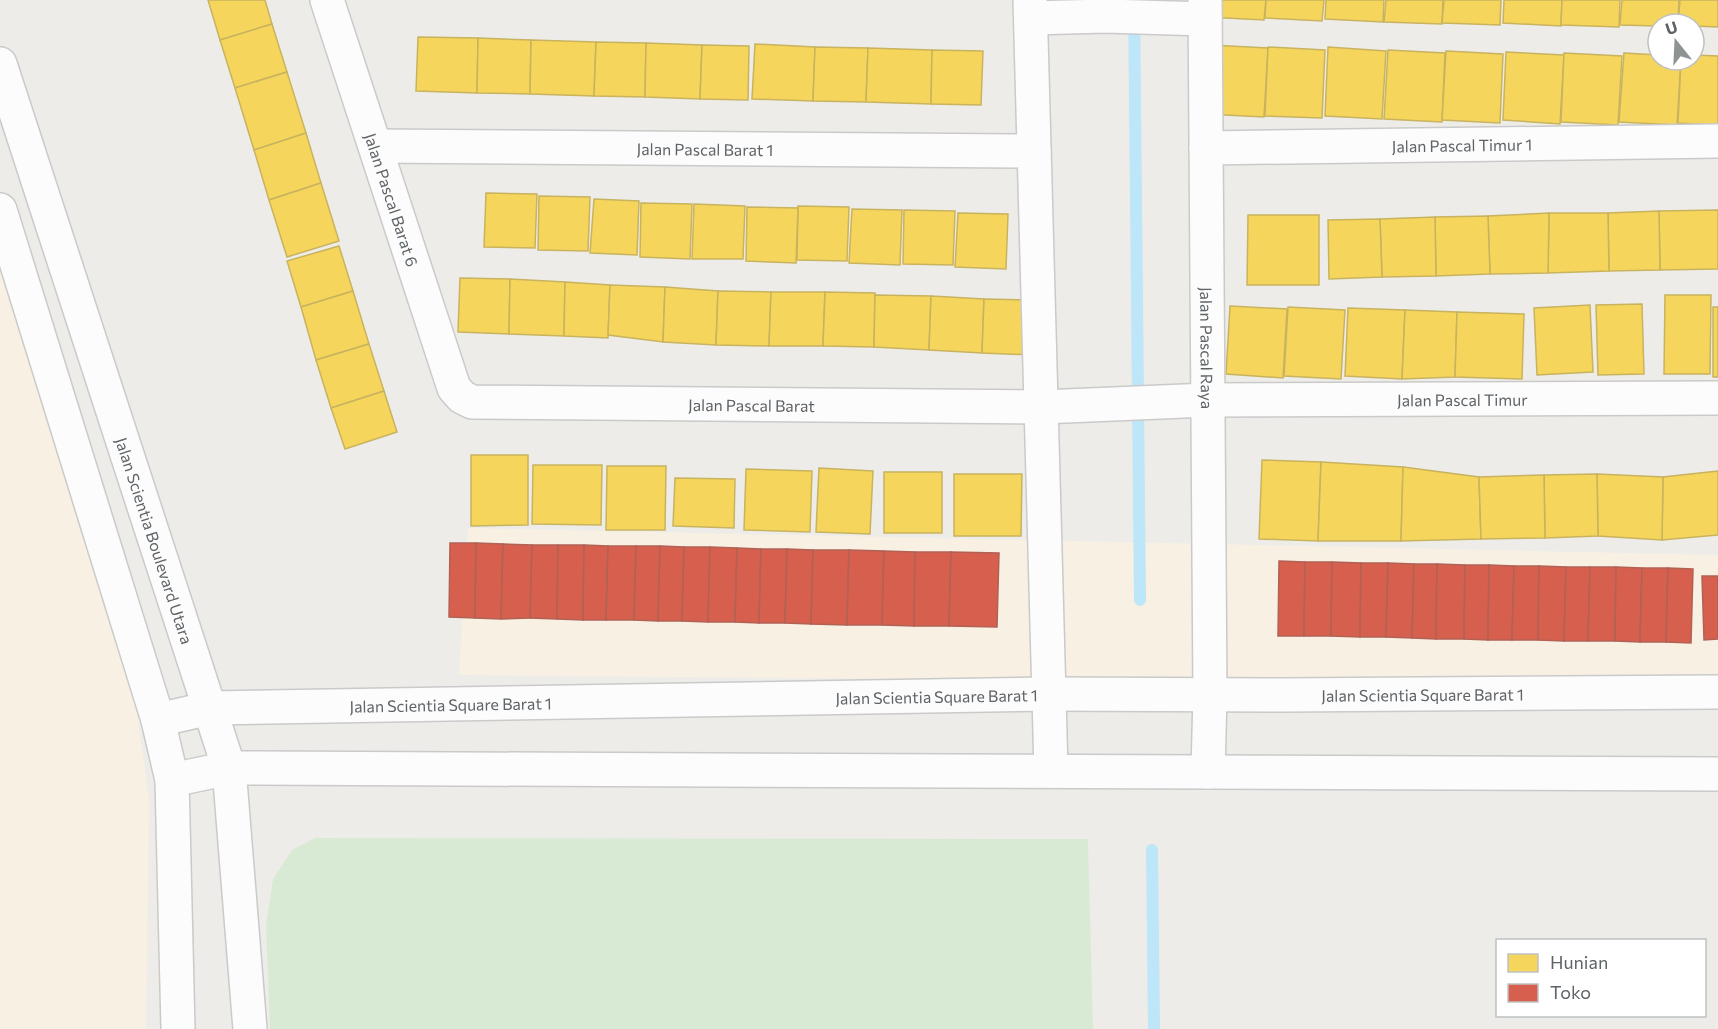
<svg xmlns="http://www.w3.org/2000/svg" width="1718" height="1029" font-family="Commissioner,sans-serif">
	<style>
		.commercial { fill: #f7f0e3 }
		.green { fill: #d9ead4 }
		.homes { fill: #f6d55c; stroke: #c8b35f; stroke-width: 1.5 }
		.shops { fill: #d6604d; stroke: #b26155; stroke-width: 1.5 }
		.lines { fill: none; stroke-linecap: round; stroke-linejoin: round }
		.stream { stroke: #bde6f8; stroke-width: 12 }
		.minor-casing { stroke: #cacaca; stroke-width: 36 }
		.tertiary-casing { stroke: #cacaca; stroke-width: 36 }
		.minor { stroke: #fcfcfc; stroke-width: 33 }
		.tertiary { stroke: #fcfcfc; stroke-width: 33 }
		.labels { text-anchor: middle; dominant-baseline: central; stroke-width: 6; stroke-linejoin: round; paint-order: stroke }
		.street-label { font-size: 16px; fill: #5e6367; stroke: #fff }
	</style>
	<rect width="100%" height="100%" fill="#eeece9"/>
	<g class="commercial">
		<polygon points="0,212 120,588 149,799 146,1029 0,1029"/>
		<polygon points="468,528 1718,555 1718,686 459,675"/>
	</g>
	<polygon class="green" points="315,838 1088,839 1093,1029 270,1029 266,925 273,879 292,850"/>
	<g class="homes">
		<polygon points="208,0 265,0 272,24 220,40"/>
		<polygon points="1208,0 1266,0 1264,20 1207,17"/>
		<polygon points="1266,0 1324,0 1322,21 1265,18"/>
		<polygon points="1326,0 1384,0 1383,22 1325,19"/>
		<polygon points="1386,0 1443,0 1442,24 1384,22"/>
		<polygon points="1444,0 1501,0 1500,25 1442,23"/>
		<polygon points="1504,0 1562,0 1561,26 1503,23"/>
		<polygon points="1562,0 1620,0 1619,27 1561,25"/>
		<polygon points="1622,0 1679,0 1678,24 1658,24 1658,26 1620,25"/>
		<polygon points="1680,0 1718,0 1718,27 1694,26 1694,24 1678,24"/>
		<polygon points="272,24 287,72 235,88 220,40"/>
		<polygon points="418,37 478,38 477,93 416,91"/>
		<polygon points="478,38 531,40 530,94 477,93"/>
		<polygon points="531,40 596,42 594,96 530,94"/>
		<polygon points="596,42 646,43 645,97 594,96"/>
		<polygon points="646,43 702,45 700,99 645,97"/>
		<polygon points="755,44 815,47 813,101 752,99"/>
		<polygon points="702,45 749,46 748,100 700,99"/>
		<polygon points="1210,45 1268,48 1264,117 1206,114"/>
		<polygon points="815,47 868,48 866,102 813,101"/>
		<polygon points="1268,47 1325,50 1322,118 1265,116"/>
		<polygon points="1328,47 1386,51 1382,119 1325,116"/>
		<polygon points="868,48 932,50 931,104 866,102"/>
		<polygon points="932,50 983,51 981,105 931,104"/>
		<polygon points="1388,50 1445,53 1442,122 1384,119"/>
		<polygon points="1446,51 1503,54 1500,123 1442,120"/>
		<polygon points="1506,52 1564,55 1560,124 1503,120"/>
		<polygon points="1564,53 1622,56 1618,125 1561,122"/>
		<polygon points="1624,53 1658,55 1658,60 1681,60 1677,125 1619,122"/>
		<polygon points="1694,55 1718,56 1718,125 1678,123 1681,60 1694,60"/>
		<polygon points="287,72 306,133 254,150 235,88"/>
		<polygon points="306,133 321,183 269,200 254,150"/>
		<polygon points="321,183 339,241 287,257 269,200"/>
		<polygon points="486,193 537,194 535,248 484,247"/>
		<polygon points="539,196 590,197 588,251 538,250"/>
		<polygon points="594,199 639,201 637,255 590,253"/>
		<polygon points="641,203 692,204 690,259 640,257"/>
		<polygon points="694,204 745,206 743,259 692,259"/>
		<polygon points="798,206 849,207 847,261 797,260"/>
		<polygon points="747,207 798,208 796,263 746,261"/>
		<polygon points="852,209 902,210 900,265 849,263"/>
		<polygon points="904,210 955,211 953,265 903,264"/>
		<polygon points="1718,210 1718,269 1660,270 1659,211"/>
		<polygon points="1659,211 1660,270 1609,271 1608,213"/>
		<polygon points="958,213 1008,214 1006,269 955,267"/>
		<polygon points="1549,213 1608,213 1609,271 1548,273"/>
		<polygon points="1549,213 1548,273 1490,274 1488,216"/>
		<polygon points="1248,215 1319,215 1319,285 1247,285"/>
		<polygon points="1488,216 1490,274 1436,276 1435,217"/>
		<polygon points="1435,217 1436,276 1382,277 1380,219"/>
		<polygon points="1380,219 1382,277 1329,279 1328,220"/>
		<polygon points="339,246 353,291 301,307 287,261"/>
		<polygon points="460,278 510,279 509,334 458,332"/>
		<polygon points="510,279 565,282 564,336 509,334"/>
		<polygon points="565,282 610,285 608,338 564,336"/>
		<polygon points="610,285 665,287 663,342 608,335"/>
		<polygon points="665,287 718,291 716,345 663,342"/>
		<polygon points="353,291 369,344 316,360 301,307"/>
		<polygon points="718,291 771,292 769,346 716,345"/>
		<polygon points="771,292 825,292 823,346 769,346"/>
		<polygon points="825,292 875,293 874,347 823,346"/>
		<polygon points="875,295 931,296 929,350 874,347"/>
		<polygon points="1665,295 1711,295 1710,374 1664,374"/>
		<polygon points="931,296 984,299 982,353 929,350"/>
		<polygon points="984,299 1034,300 1032,355 982,353"/>
		<polygon points="1642,304 1644,374 1598,375 1596,305"/>
		<polygon points="1590,305 1593,372 1537,375 1534,308"/>
		<polygon points="1230,306 1287,309 1283,378 1226,374"/>
		<polygon points="1288,307 1345,310 1341,379 1284,376"/>
		<rect x="1713" y="307" width="5" height="70"/>
		<polygon points="1348,308 1405,310 1402,379 1345,376"/>
		<polygon points="1405,310 1457,312 1455,377 1402,379"/>
		<polygon points="1457,312 1524,314 1522,379 1455,377"/>
		<polygon points="369,344 384,391 331,408 316,360"/>
		<polygon points="384,391 397,432 345,449 331,408"/>
		<polygon points="471,455 528,455 528,525 471,526"/>
		<polygon points="1262,460 1321,462 1318,541 1259,539"/>
		<polygon points="1321,462 1403,467 1401,541 1318,541"/>
		<polygon points="533,465 602,465 601,525 532,524"/>
		<polygon points="607,466 666,466 665,530 606,530"/>
		<polygon points="1403,467 1479,477 1481,539 1401,541"/>
		<polygon points="819,468 873,471 870,534 816,532"/>
		<polygon points="746,469 812,471 810,532 744,530"/>
		<polygon points="1718,471 1718,535 1662,540 1663,477"/>
		<rect x="884" y="472" width="58" height="61"/>
		<polygon points="954,474 1022,474 1021,536 954,536"/>
		<polygon points="1597,474 1663,477 1662,540 1598,536"/>
		<polygon points="1597,474 1598,536 1545,538 1544,475"/>
		<polygon points="1544,475 1545,538 1481,539 1479,477"/>
		<polygon points="675,478 735,479 734,528 673,526"/>
	</g>
	<g class="shops">
		<polygon points="450,543 476,543 475,618 449,617"/>
		<polygon points="476,543 503,544 501,619 475,618"/>
		<polygon points="503,544 532,545 530,618 501,619"/>
		<polygon points="532,545 558,545 557,619 530,618"/>
		<polygon points="558,545 584,545 583,620 557,619"/>
		<polygon points="584,545 608,546 606,620 583,620"/>
		<polygon points="608,546 636,546 634,620 606,620"/>
		<polygon points="636,546 660,546 658,621 634,620"/>
		<polygon points="660,546 684,547 682,621 658,621"/>
		<polygon points="684,547 710,547 708,622 682,621"/>
		<polygon points="710,547 737,548 735,622 708,622"/>
		<polygon points="737,548 761,549 759,623 735,622"/>
		<polygon points="761,549 787,549 785,623 759,623"/>
		<polygon points="787,549 813,550 811,624 785,623"/>
		<polygon points="813,550 849,550 847,625 811,624"/>
		<polygon points="849,550 884,551 882,625 847,625"/>
		<polygon points="884,551 915,552 914,626 882,625"/>
		<polygon points="915,552 951,552 949,626 914,626"/>
		<polygon points="951,552 999,553 997,627 949,626"/>
		<polygon points="1279,561 1305,562 1304,636 1278,636"/>
		<polygon points="1305,562 1332,562 1331,636 1304,636"/>
		<polygon points="1332,562 1361,563 1360,637 1331,636"/>
		<polygon points="1361,563 1388,563 1386,637 1360,637"/>
		<polygon points="1388,563 1414,564 1412,638 1386,637"/>
		<polygon points="1414,564 1437,564 1436,639 1412,638"/>
		<polygon points="1437,564 1465,565 1464,639 1436,639"/>
		<polygon points="1465,565 1489,565 1488,640 1464,639"/>
		<polygon points="1489,565 1514,566 1512,640 1488,640"/>
		<polygon points="1514,566 1539,566 1538,640 1512,640"/>
		<polygon points="1539,566 1566,567 1564,641 1538,640"/>
		<polygon points="1566,567 1590,567 1588,641 1564,641"/>
		<polygon points="1590,567 1616,567 1615,641 1588,641"/>
		<polygon points="1616,567 1642,568 1640,642 1615,641"/>
		<polygon points="1642,568 1668,568 1666,642 1640,642"/>
		<polygon points="1668,568 1693,569 1691,643 1666,642"/>
		<polygon points="1702,576 1718,576 1718,639 1704,640"/>
	</g>
	<g class="lines">
		<g class="stream">
			<polyline points="1134,0 1140,600"/>
			<polyline points="1152,850 1154,1029"/>
		</g>
		<defs>
			<g id="minor">
				<path id="s1" d="M327 0 454 388 462 397 472 402 1042 407 1208 400 1718 398"/>
				<polyline points="1030,0 1051,771"/>
				<path id="s2" d="M1205 0 1210 695 1208 772"/>
				<polyline points="1031,18 1106,16 1205,19"/>
				<path id="s3" d="M375 146 1034 151"/>
				<path id="s4" d="M1206 148 1718 141"/>
				<path id="s5" d="M158 720 210 708 1048 694 1283 695 1718 692"/>
				<polyline points="172,780 229,768 1718,774"/>
			</g>
			<g id="tertiary">
				<path id="s6" d="M0 64 229 768 250 1029"/>
				<polyline points="0,210 158,720 172,780 178,1029"/>
			</g>
		</defs>
		<use href="#minor" class="minor-casing"/>
		<use href="#tertiary" class="tertiary-casing"/>
		<use href="#minor" class="minor"/>
		<use href="#tertiary" class="tertiary"/>
	</g>
	<g class="labels">
		<g class="street-label">
			<text stroke="none"><textPath href="#s4" startOffset="256">Jalan Pascal Timur 1</textPath></text>
			<text stroke="none"><textPath href="#s3" startOffset="330">Jalan Pascal Barat 1</textPath></text>
			<text stroke="none"><textPath href="#s1" startOffset="210">Jalan Pascal Barat 6</textPath></text>
			<text stroke="none"><textPath href="#s2" startOffset="348">Jalan Pascal Raya</textPath></text>
			<text stroke="none"><textPath href="#s1" startOffset="1422">Jalan Pascal Timur</textPath></text>
			<text stroke="none"><textPath href="#s1" startOffset="711">Jalan Pascal Barat</textPath></text>
			<text stroke="none"><textPath href="#s6" startOffset="501">Jalan Scientia Boulevard Utara</textPath></text>
			<text stroke="none"><textPath href="#s5" startOffset="1266">Jalan Scientia Square Barat 1</textPath></text>
			<text stroke="none"><textPath href="#s5" startOffset="780">Jalan Scientia Square Barat 1</textPath></text>
			<text stroke="none"><textPath href="#s5" startOffset="294">Jalan Scientia Square Barat 1</textPath></text>
		</g>
	</g>
	<rect x="1496" y="939" width="210" height="78" fill="#ffffff" stroke="#bfc1c2" stroke-width="1.5"/>
	<rect x="1508" y="954" width="30" height="18" fill="#f6d55c" stroke="#bfc1c2" stroke-width="1.5"/>
	<text x="1550" y="969" font-size="18" fill="#5e6367">Hunian</text>
	<rect x="1508" y="984" width="30" height="18" fill="#d6604d" stroke="#bfc1c2" stroke-width="1.5"/>
	<text x="1550" y="999" font-size="18" fill="#5e6367">Toko</text>
	<g transform="translate(1676 42) rotate(342)"><circle r="28" fill="#ffffff" stroke="#bfc1c2" stroke-width="1.5"/>
	<path d="M0-4.5L10 22L0 15L-10 22Z" fill="#909394"/>
	<text y="-9" font-size="16" font-weight="bold" text-anchor="middle" fill="#5e6367">U</text>
	</g>
</svg>
